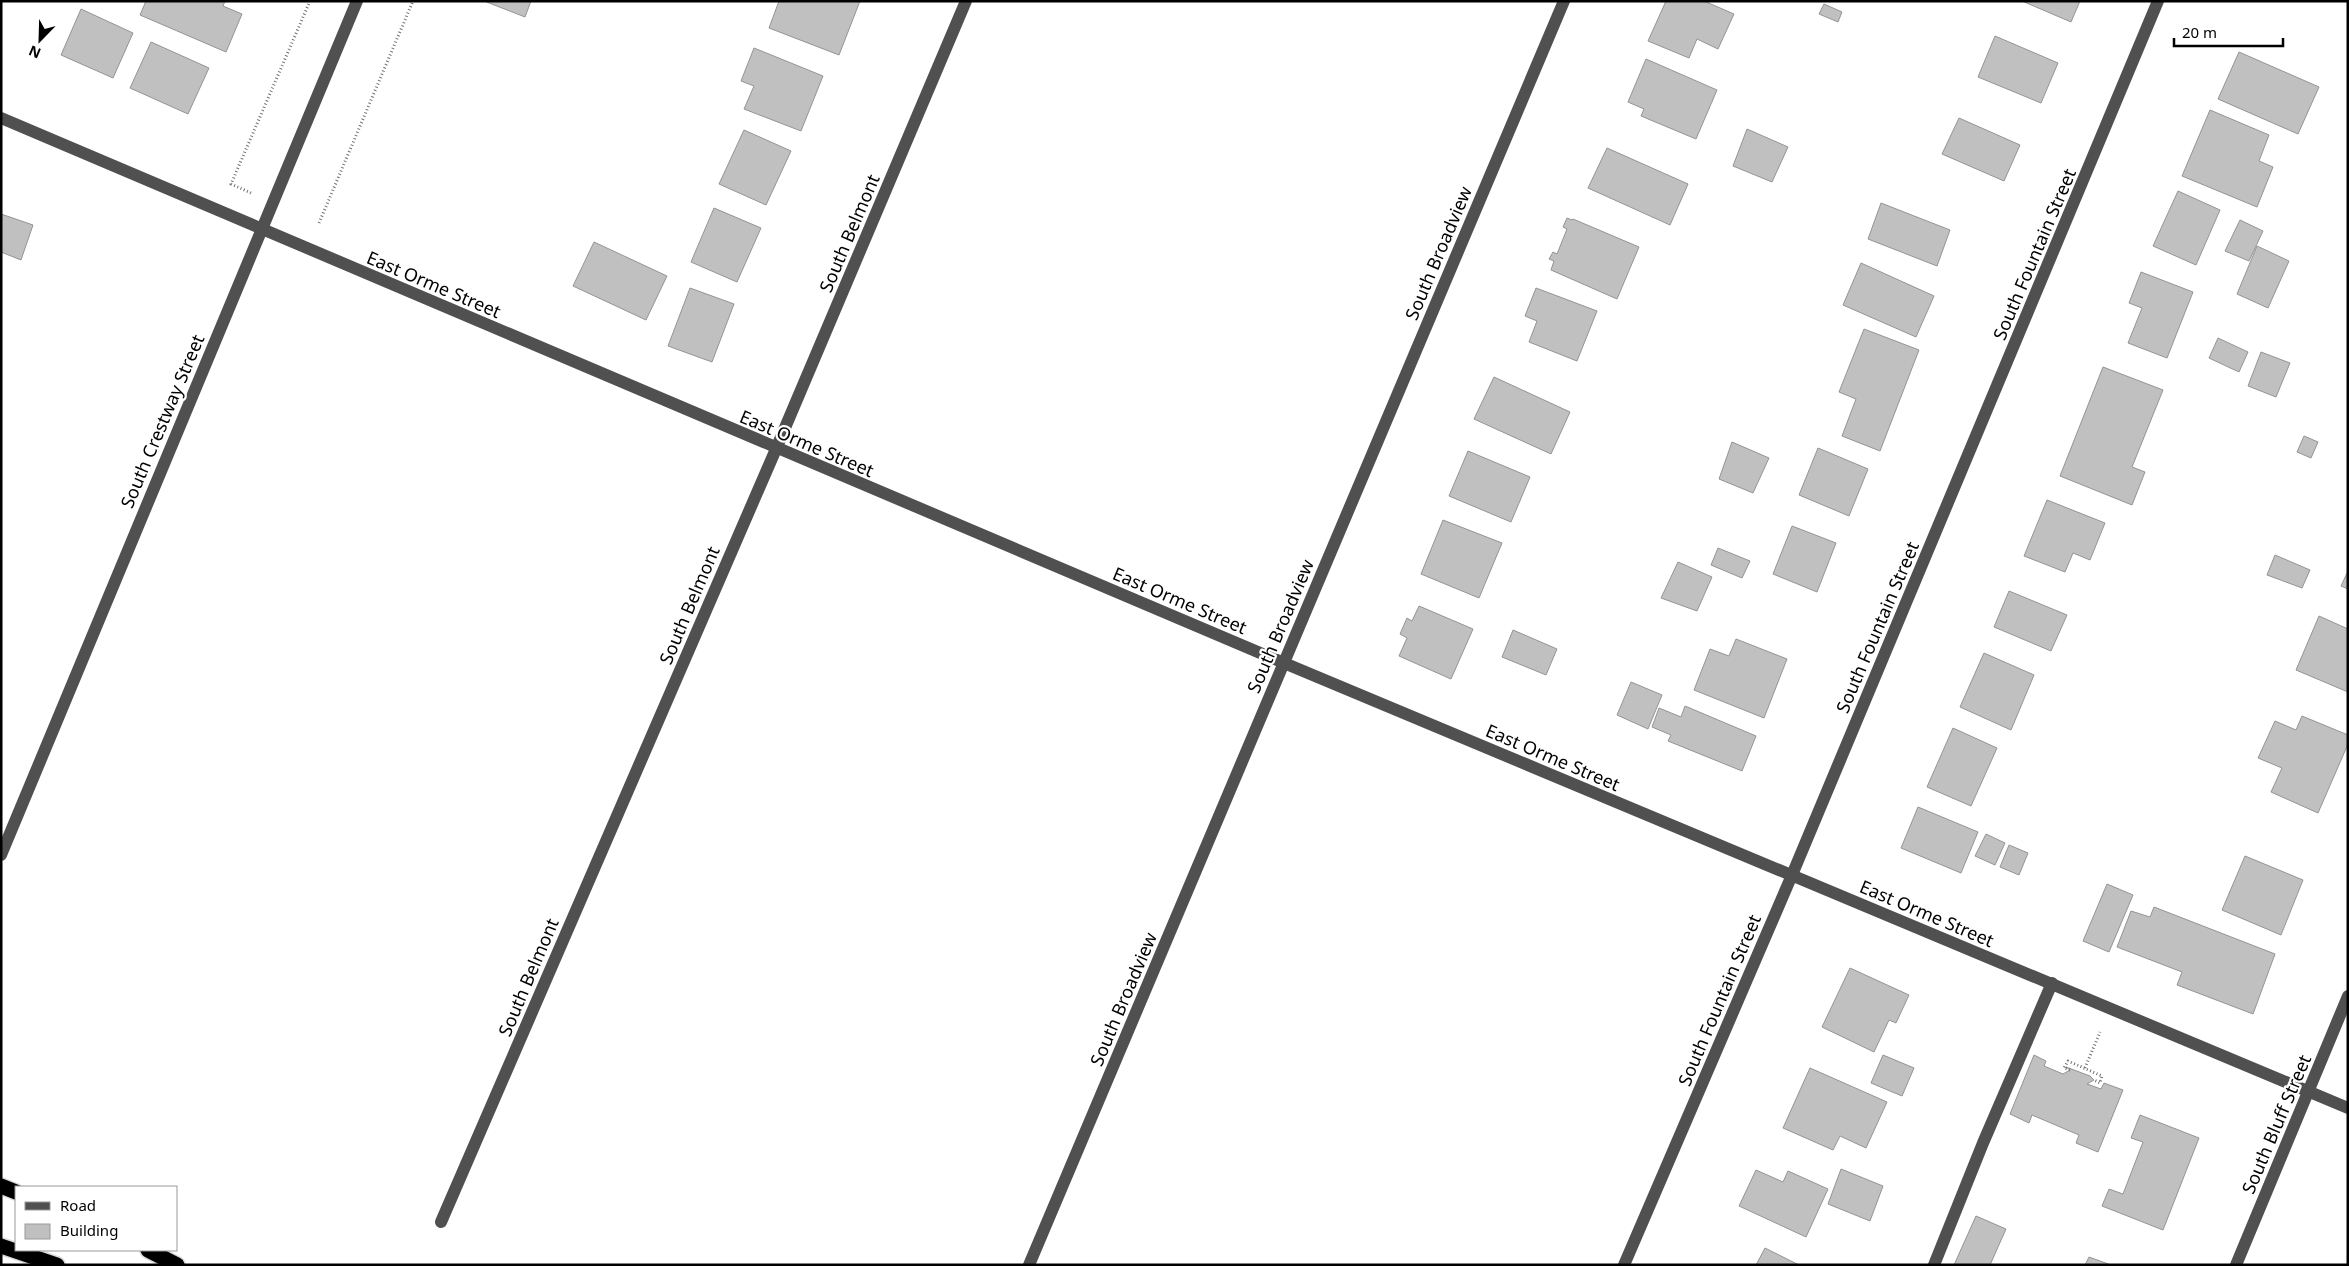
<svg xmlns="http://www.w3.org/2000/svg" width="2349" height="1266" font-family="'Noto Sans',sans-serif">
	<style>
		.building { fill: #c0c0c0; stroke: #949494 }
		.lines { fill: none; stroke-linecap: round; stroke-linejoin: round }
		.highway-casing { stroke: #dbdbdb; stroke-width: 18 }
		.path { stroke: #727272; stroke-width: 3; stroke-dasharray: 1 2.5; stroke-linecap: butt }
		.minor { stroke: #505050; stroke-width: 12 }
		.highway { stroke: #000; stroke-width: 15 }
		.labels { text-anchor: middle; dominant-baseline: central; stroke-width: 4.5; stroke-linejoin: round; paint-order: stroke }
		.street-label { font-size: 18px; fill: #000; stroke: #fff }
	</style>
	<rect width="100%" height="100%" fill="#fff"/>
	<g class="building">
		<polygon points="146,1 225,1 223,6 242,14 226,52 140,15"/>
		<polygon points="484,1 531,1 525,17"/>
		<polygon points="779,1 860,1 839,55 769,28"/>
		<polygon points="1666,1 1704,1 1734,14 1718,49 1697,39 1689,58 1648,41"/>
		<polygon points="2022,1 2080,1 2071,22"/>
		<polygon points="1824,4 1842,12 1838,22 1819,14"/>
		<polygon points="81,9 133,33 113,78 61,55"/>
		<polygon points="1995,36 2058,63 2041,103 1978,77"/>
		<polygon points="151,42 209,68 188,114 130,88"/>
		<polygon points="754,48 823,76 801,131 744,109 754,86 741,81"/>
		<polygon points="2239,52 2319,87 2298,134 2218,99"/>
		<polygon points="1646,59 1717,90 1696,139 1641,116 1644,109 1628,102"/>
		<polygon points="2210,110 2269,135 2259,161 2273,167 2257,207 2182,176"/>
		<polygon points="1959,118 2020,145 2004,181 1942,154"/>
		<polygon points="1747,129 1788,147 1772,182 1733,166"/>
		<polygon points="744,130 791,151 766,205 719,184"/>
		<polygon points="1607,148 1688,184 1670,225 1588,188"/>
		<polygon points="2178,191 2220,210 2196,265 2153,246"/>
		<polygon points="1881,203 1950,230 1937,266 1868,239"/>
		<polygon points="714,208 761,228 737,282 691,262"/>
		<polygon points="1,214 33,225 21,260 1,252"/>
		<polygon points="1567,218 1572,220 1573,219 1639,247 1617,299 1551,270 1554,261 1549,259 1553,252 1557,254 1567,229 1563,227"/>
		<polygon points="2240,220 2263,231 2249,261 2225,251"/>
		<polygon points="594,242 667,276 646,320 573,286"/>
		<polygon points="2257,246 2289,261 2268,308 2237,294"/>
		<polygon points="1861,263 1934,296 1916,337 1843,305"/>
		<polygon points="2141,272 2193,292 2167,358 2128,343 2142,308 2129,303"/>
		<polygon points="690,288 734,304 712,362 668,346"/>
		<polygon points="1536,288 1597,311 1577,361 1529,342 1537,321 1525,316"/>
		<polygon points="1864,329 1919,350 1880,451 1842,436 1856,399 1839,392"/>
		<polygon points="2218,338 2248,352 2239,372 2209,358"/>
		<polygon points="2261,352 2290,363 2276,397 2248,386"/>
		<polygon points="2103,367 2163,390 2132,467 2145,472 2132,505 2060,476"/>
		<polygon points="1494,377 1570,412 1551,454 1474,419"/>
		<polygon points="2304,436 2318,442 2311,458 2297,452"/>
		<polygon points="1732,442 1769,458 1753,493 1719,479"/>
		<polygon points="1818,448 1868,469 1849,516 1799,495"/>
		<polygon points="1468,451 1530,477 1511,522 1449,496"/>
		<polygon points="2047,500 2105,523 2090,560 2073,553 2065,572 2024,556"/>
		<polygon points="1443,520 1502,543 1479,598 1421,574"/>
		<polygon points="1792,526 1836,543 1817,592 1773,574"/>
		<polygon points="1718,548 1750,561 1742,578 1711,565"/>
		<polygon points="2275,555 2310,570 2302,588 2267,575"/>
		<polygon points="1678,562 1712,577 1697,611 1661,598"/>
		<polygon points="2348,571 2348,589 2341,586"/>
		<polygon points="2009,591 2067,615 2051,651 1994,627"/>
		<polygon points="1419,606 1473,629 1451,679 1399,656 1407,638 1400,634 1407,618 1412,621"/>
		<polygon points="2319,616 2348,629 2348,692 2296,670"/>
		<polygon points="1513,630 1557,649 1546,675 1502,657"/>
		<polygon points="1736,639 1787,659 1764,718 1694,690 1710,649 1729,656"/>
		<polygon points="1984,653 2034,675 2011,730 1960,707"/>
		<polygon points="1631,682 1662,695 1648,729 1617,715"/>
		<polygon points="1685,706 1756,736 1742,771 1668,741 1671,735 1652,727 1659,708 1681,717"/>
		<polygon points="2302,716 2348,735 2348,744 2318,813 2271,792 2282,768 2258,758 2275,721 2296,730"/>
		<polygon points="1953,728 1997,748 1971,806 1927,787"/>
		<polygon points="1918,807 1978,832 1961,873 1901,848"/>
		<polygon points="1986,834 2005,843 1995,865 1975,856"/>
		<polygon points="2009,845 2028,853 2019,875 2000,867"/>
		<polygon points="2245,856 2303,880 2281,935 2222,910"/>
		<polygon points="2107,884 2133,895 2109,952 2083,941"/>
		<polygon points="2154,907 2275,954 2253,1014 2177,985 2182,972 2117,947 2131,911 2150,917"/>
		<polygon points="1850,968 1909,995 1896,1023 1889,1020 1874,1052 1822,1027"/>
		<polygon points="1883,1055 1914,1068 1902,1096 1871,1083"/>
		<polygon points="2034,1055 2046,1061 2044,1066 2063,1074 2070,1070 2066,1067 2090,1076 2094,1080 2087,1084 2101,1089 2104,1083 2123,1090 2098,1152 2076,1143 2079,1135 2032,1115 2029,1123 2010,1114"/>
		<polygon points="1810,1068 1887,1102 1866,1148 1840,1136 1833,1150 1783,1128"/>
		<polygon points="2140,1115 2199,1138 2163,1230 2102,1206 2109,1189 2123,1194 2143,1142 2131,1138"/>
		<polygon points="1841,1169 1883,1186 1870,1221 1828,1204"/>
		<polygon points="1756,1170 1783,1182 1788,1171 1828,1189 1806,1237 1739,1206"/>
		<polygon points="1976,1216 2006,1229 1990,1265 1954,1265"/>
		<polygon points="1765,1248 1799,1265 1756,1265"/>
		<polygon points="2089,1257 2111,1265 2085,1265"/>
	</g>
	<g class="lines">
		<defs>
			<g id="highway">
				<polyline points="1,1186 16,1192"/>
				<polyline points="1,1246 57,1265"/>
				<polyline points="148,1250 177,1265"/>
			</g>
		</defs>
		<use href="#highway" class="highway-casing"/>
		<g class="path">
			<polyline points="251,193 231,184 310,1"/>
			<polyline points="319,223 413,1"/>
			<polyline points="2085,1068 2100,1032"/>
			<polyline points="2070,1070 2064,1068 2068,1061 2102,1076 2100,1083 2094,1080"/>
		</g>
		<g class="minor">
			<polyline points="1,118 1284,663 2348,1108"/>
			<polyline points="1,855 357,1"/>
			<polyline points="441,1222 776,449 966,1"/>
			<polyline points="1029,1265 1564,1"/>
			<polyline points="1624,1265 1792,875 2158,1"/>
			<polyline points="1934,1265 1983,1143 2052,983"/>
			<polyline points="2236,1265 2348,996"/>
		</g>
		<use href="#highway" class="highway"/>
	</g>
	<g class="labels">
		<g class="street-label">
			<text transform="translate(849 233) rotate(-67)">South Belmont</text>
			<text transform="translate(1438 253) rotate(-67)">South Broadview</text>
			<text transform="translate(2034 254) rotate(-67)">South Fountain Street</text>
			<text transform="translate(434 284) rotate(23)">East Orme Street</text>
			<text transform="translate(162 421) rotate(-67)">South Crestway Street</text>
			<text transform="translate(807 443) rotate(23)">East Orme Street</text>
			<text transform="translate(1180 600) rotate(23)">East Orme Street</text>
			<text transform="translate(689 605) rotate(-67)">South Belmont</text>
			<text transform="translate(1280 626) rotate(-67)">South Broadview</text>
			<text transform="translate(1877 627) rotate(-67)">South Fountain Street</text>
			<text transform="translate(1553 757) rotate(23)">East Orme Street</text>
			<text transform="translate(1927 913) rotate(23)">East Orme Street</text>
			<text transform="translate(528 977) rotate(-67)">South Belmont</text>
			<text transform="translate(1123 999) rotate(-67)">South Broadview</text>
			<text transform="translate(1719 1000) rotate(-67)">South Fountain Street</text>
			<text transform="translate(2276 1124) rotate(-67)">South Bluff Street</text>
		</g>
	</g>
	<rect width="2349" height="1266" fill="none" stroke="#000000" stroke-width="5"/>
	<rect x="15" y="1186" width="162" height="65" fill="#ffffff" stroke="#999999"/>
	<rect x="25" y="1202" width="25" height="8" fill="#505050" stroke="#999999"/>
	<text x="60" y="1211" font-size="15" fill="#000000">Road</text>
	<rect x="25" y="1224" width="25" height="15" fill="#c0c0c0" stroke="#999999"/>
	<text x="60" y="1236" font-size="15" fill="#000000">Building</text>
	<g transform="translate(40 40) rotate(203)" stroke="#ffffff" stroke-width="4" paint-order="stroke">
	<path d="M0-4L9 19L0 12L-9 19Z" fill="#000000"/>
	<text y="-8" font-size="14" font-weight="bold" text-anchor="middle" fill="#000000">N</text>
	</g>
	<path d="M2174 38v8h109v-8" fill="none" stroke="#000000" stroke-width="2.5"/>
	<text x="2182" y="38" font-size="15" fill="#000000" stroke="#ffffff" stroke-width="4" paint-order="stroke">20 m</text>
</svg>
